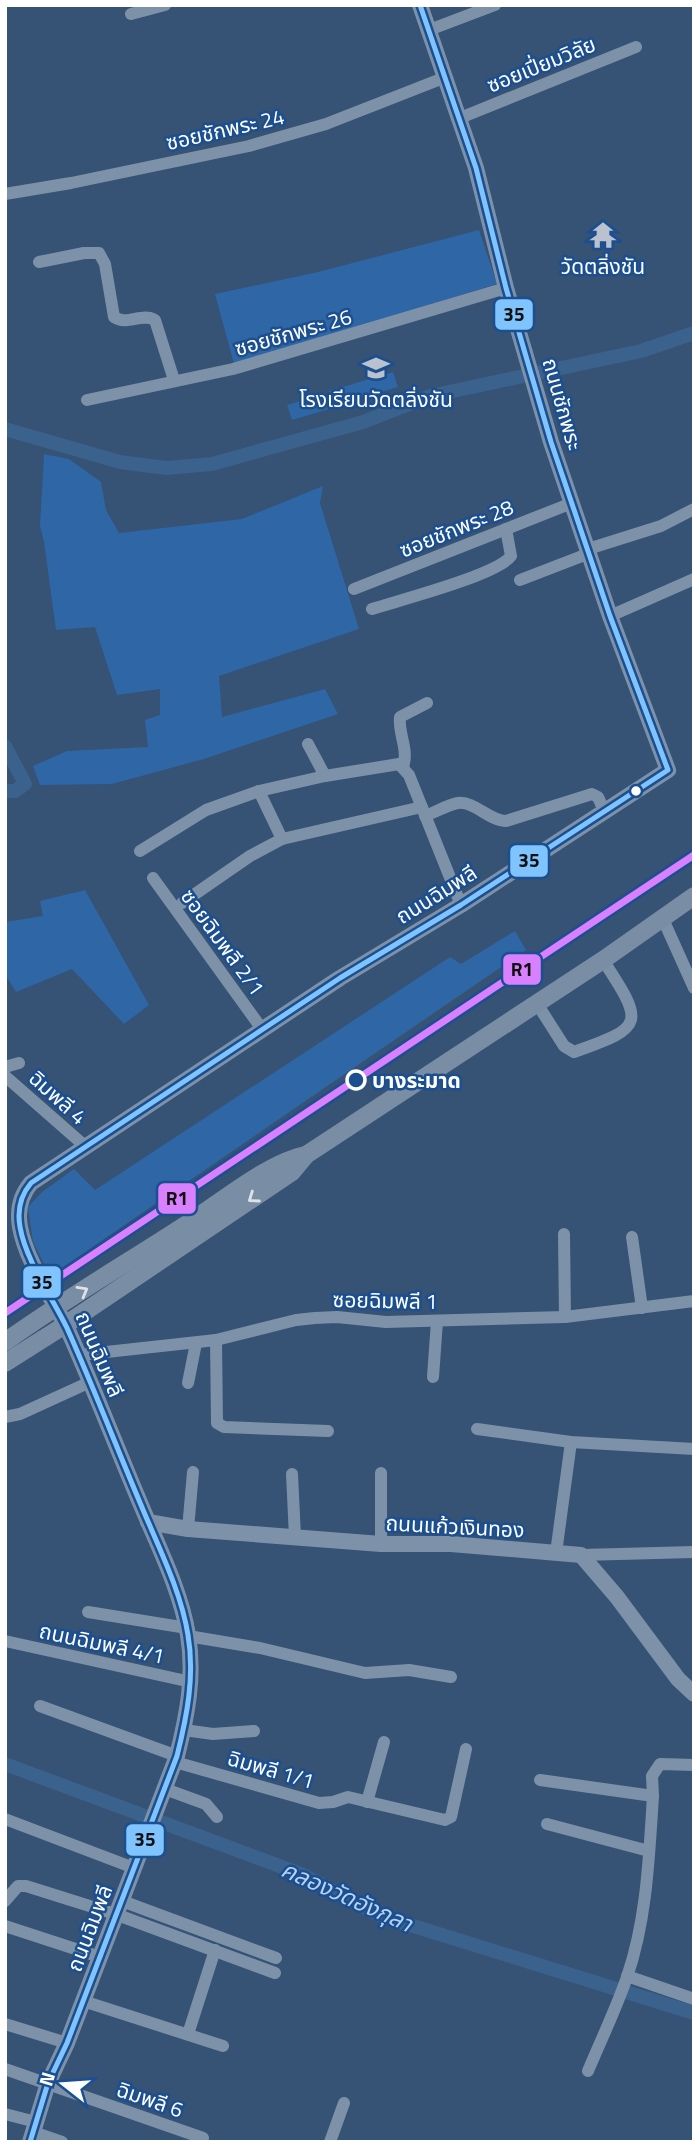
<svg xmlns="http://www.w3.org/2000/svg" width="699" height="2147" font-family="'Titillium Web','Noto Sans Thai',sans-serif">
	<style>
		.green { fill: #2f66a5 }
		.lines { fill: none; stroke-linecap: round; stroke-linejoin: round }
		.canal { stroke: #3b618d; stroke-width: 14 }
		.minor { stroke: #7d92a8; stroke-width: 12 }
		.tertiary { stroke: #7d92a8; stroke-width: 16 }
		.secondary { stroke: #798da4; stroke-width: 18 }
		.bus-1-casing { stroke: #1b4f8f; stroke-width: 10 }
		.bus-1 { stroke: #80c4ff; stroke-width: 5 }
		.rail-1-casing { stroke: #1b4f8f; stroke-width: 12 }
		.rail-1 { stroke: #d880ff; stroke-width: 7 }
		.oneway { stroke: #dee2e8 }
		.bus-dot { fill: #fff; stroke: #1b4f8f; stroke-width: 2.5 }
		.stop-dot { fill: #1b4f8f; stroke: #fff; stroke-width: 3.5 }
		.labels { text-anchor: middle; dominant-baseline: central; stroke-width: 5; stroke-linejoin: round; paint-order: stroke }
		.street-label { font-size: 21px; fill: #fff; stroke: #1b4f8f }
		.poi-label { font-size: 21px; fill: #fff; stroke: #1b4f8f }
		.stop-label { font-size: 21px; font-weight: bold; fill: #fff; stroke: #1b4f8f; text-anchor: start }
		.water-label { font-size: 23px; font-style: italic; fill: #b5d3f5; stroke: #1b4f8f }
		.line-badge { stroke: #1b4f8f; stroke-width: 2.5 }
		.pale-badge-label { font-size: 19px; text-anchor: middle; font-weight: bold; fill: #111 }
	</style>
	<rect width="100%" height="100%" fill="#365274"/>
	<g class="green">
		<polygon points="479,230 497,284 234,364 215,294 318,272"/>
		<polygon points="393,372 398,387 333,406 329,391"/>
		<polygon points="325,393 329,409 292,420 287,405"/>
		<polygon points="44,454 69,459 101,482 106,510 119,533 242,519 323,486 320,503 359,629 219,676 222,717 325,689 338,714 204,759 112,784 40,785 33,766 67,751 148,747 145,720 160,715 160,689 117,695 95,627 56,630 44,542 40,526"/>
		<polygon points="85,890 149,1005 124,1024 72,969 16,992 5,974 5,922 43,916 40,901"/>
		<polygon points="515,931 526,950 50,1276 33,1242 28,1207 42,1192 74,1169 95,1190 450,957 461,964"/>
	</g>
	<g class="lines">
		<g class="canal">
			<polyline points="5,429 120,462 166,468 212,464 363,422 430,396 641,351 694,333"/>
			<polyline points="5,746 25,784 15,791 5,791"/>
			<polyline points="5,1764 301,1874 381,1916 694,2013"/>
		</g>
		<g class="minor">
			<polyline points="131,14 165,5"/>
			<polyline points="429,30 495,5"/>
			<polyline points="460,118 636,47"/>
			<polyline points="5,194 71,183 249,146 326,124 446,77"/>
			<path d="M39 262 84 253H99L105 264 114 317C127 326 142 312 155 320L174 380"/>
			<polyline points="87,400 233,369 506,288"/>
			<polyline points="588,549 661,526 694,509"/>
			<polyline points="520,580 590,553"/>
			<polyline points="354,589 572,503"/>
			<path d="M372 609C400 600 497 575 511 556L506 529"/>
			<polyline points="610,616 694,579"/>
			<polyline points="308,744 325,776"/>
			<path d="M403 767C409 749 398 734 400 717L427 703"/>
			<polyline points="259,791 282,839"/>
			<path d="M425 816C436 812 447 805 458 803 475 801 489 821 506 821L592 794 598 797 605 813"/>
			<polyline points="140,851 206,810 259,791 325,776 399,764 409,775 461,905"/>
			<polyline points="153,878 262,1029"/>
			<polyline points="182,903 250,856 282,839 422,807"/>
			<polyline points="662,917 694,988"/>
			<path d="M536 1002 564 1046 574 1052C646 1027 644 1023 603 960"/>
			<polyline points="5,1067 19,1063"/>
			<polyline points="5,1076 86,1147"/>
			<polyline points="564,1234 565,1317"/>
			<polyline points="632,1237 642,1308"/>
			<polyline points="216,1340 217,1423 224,1427 328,1431"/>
			<polyline points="79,1355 216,1340 296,1320 315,1318 337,1317 386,1322 565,1317 694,1301"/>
			<polyline points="433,1377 437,1321"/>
			<polyline points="188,1383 196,1343"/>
			<polyline points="5,1417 20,1414 90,1382"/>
			<polyline points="477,1429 571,1442 694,1449"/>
			<polyline points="292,1474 295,1537"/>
			<polyline points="188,1529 193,1472"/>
			<polyline points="381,1544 381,1473"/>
			<polyline points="556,1553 571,1442"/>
			<polyline points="581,1555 694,1552"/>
			<polyline points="88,1612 187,1628"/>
			<polyline points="188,1636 260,1648 365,1673 409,1670 451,1677"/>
			<polyline points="5,1641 191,1682"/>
			<polyline points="40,1706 177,1756"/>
			<polyline points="184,1730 213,1734 254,1731"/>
			<polyline points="175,1762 319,1803 333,1802 348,1797 445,1820 451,1817 466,1749"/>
			<polyline points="540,1780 653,1796 652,1776 660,1764 694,1765"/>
			<polyline points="165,1789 206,1804 217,1817"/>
			<polyline points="367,1802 384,1742"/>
			<polyline points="5,1819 134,1868"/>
			<polyline points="547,1824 649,1851"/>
			<polyline points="5,1901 18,1886 26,1886 115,1914 275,1973"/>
			<polyline points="122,1901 276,1958"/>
			<polyline points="5,1926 100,1957"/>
			<polyline points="627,1976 694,1999"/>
			<polyline points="83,2001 223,2046"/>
			<polyline points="5,2024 67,2043"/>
			<polyline points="188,2034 215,1950"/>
			<polyline points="5,2069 203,2138"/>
			<path d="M588 2071C601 2040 616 2009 627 1977 647 1919 649 1856 653 1796"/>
			<polyline points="5,2114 36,2122"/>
			<polyline points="33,2132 62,2142"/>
			<polyline points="330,2142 344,2103"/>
		</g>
		<g class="tertiary">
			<polyline points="148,1522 188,1529 381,1544 451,1544 581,1555 617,1597 678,1679 694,1694"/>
			<path d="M30 2142 48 2083 67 2043 177 1756C187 1716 195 1676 188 1635 181 1591 158 1546 141 1505 116 1446 93 1386 67 1328 52 1297 26 1261 20 1227 17 1210 20 1196 31 1183L340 978 461 905 668 770 610 616 551 442 506 288 476 168 420 5"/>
		</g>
		<g class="secondary">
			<path d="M5 1342C65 1299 129 1262 190 1222 221 1202 271 1161 306 1155"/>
			<polyline points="5,1363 65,1325 292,1172 306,1155 603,960 694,896"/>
		</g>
		<defs>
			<path id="bus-1" d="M30 2142 48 2083 67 2043 177 1756C187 1716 195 1676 188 1635 181 1591 158 1546 141 1505 116 1446 93 1386 67 1328 52 1297 26 1261 20 1227 17 1210 20 1196 31 1183L340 978 461 905 668 770 610 616 551 442 506 288 476 168 420 5"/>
		</defs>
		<use href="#bus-1" class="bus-1-casing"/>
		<use href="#bus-1" class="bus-1"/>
		<defs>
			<polyline id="rail-1" points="5,1313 694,855"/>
		</defs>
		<use href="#rail-1" class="rail-1-casing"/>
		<use href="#rail-1" class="rail-1"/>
	</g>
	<defs><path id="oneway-chevron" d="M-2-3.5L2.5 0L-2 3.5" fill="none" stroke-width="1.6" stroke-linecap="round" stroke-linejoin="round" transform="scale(1.75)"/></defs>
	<g class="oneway">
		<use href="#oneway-chevron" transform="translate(253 1198) rotate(145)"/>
		<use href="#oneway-chevron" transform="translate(83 1291) rotate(-30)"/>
	</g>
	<defs>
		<symbol id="temple-bare" viewBox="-9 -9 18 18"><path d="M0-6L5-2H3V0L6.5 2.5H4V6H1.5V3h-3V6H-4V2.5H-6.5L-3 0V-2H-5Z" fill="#b9c2ce" stroke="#1b4f8f" stroke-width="2.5" paint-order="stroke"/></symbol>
		<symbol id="school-bare" viewBox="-9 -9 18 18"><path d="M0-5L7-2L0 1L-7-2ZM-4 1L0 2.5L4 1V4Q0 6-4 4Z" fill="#b9c2ce" stroke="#1b4f8f" stroke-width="2.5" paint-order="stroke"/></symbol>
	</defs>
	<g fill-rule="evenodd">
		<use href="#temple-bare" x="584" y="216" width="38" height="38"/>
		<use href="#school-bare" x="357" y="349" width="38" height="38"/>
	</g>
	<circle class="bus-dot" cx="636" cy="791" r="6"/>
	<circle class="stop-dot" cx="356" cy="1080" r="9"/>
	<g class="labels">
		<g class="street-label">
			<text transform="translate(541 64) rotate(-22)">ซอยเปี่ยมวิลัย</text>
			<text transform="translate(225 129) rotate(-13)">ซอยชักพระ 24</text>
			<text transform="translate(293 332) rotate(-16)">ซอยชักพระ 26</text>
			<text transform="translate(563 404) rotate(74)">ถนนชักพระ</text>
			<text transform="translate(456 528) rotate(-22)">ซอยชักพระ 28</text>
			<text transform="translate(436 894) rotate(-32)">ถนนฉิมพลี</text>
			<text transform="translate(223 942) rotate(54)">ซอยฉิมพลี 2/1</text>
			<text transform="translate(58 1097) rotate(42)">ฉิมพลี 4</text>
			<text transform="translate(385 1300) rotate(1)">ซอยฉิมพลี 1</text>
			<text transform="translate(100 1354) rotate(67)">ถนนฉิมพลี</text>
			<text transform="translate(455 1526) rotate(3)">ถนนแก้วเงินทอง</text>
			<text transform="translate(102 1643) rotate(12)">ถนนฉิมพลี 4/1</text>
			<text transform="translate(271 1769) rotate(16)">ฉิมพลี 1/1</text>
			<text transform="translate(89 1928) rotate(-69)">ถนนฉิมพลี</text>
			<text transform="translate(150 2099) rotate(19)">ฉิมพลี 6</text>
		</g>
		<g class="poi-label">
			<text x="603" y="266">วัดตลิ่งชัน</text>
			<text x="376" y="399">โรงเรียนวัดตลิ่งชัน</text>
		</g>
		<g class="stop-label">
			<text x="372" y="1080">บางระมาด</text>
		</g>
		<g class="water-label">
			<text transform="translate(347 1896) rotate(24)">คลองวัดอังกุลา</text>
		</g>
	</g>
	<g class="line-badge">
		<rect x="494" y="298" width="40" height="33" rx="7" fill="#80c4ff"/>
		<rect x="509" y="844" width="40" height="34" rx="7" fill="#80c4ff"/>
		<rect x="502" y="953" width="40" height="33" rx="7" fill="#d880ff"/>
		<rect x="157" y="1182" width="40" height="33" rx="7" fill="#d880ff"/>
		<rect x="22" y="1265" width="40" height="34" rx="7" fill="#80c4ff"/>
		<rect x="125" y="1823" width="40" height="34" rx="7" fill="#80c4ff"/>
	</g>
	<g class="pale-badge-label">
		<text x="514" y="321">35</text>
		<text x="529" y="867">35</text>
		<text x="522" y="976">R1</text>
		<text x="177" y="1205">R1</text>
		<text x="42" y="1289">35</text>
		<text x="145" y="1846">35</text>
	</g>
	<rect width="699" height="2147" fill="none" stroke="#ffffff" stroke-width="14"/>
	<g transform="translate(63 2084) rotate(287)" stroke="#1b4f8f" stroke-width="5" paint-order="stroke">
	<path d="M0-5L12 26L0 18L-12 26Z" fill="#ffffff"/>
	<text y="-10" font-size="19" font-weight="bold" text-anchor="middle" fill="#ffffff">N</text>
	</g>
</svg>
